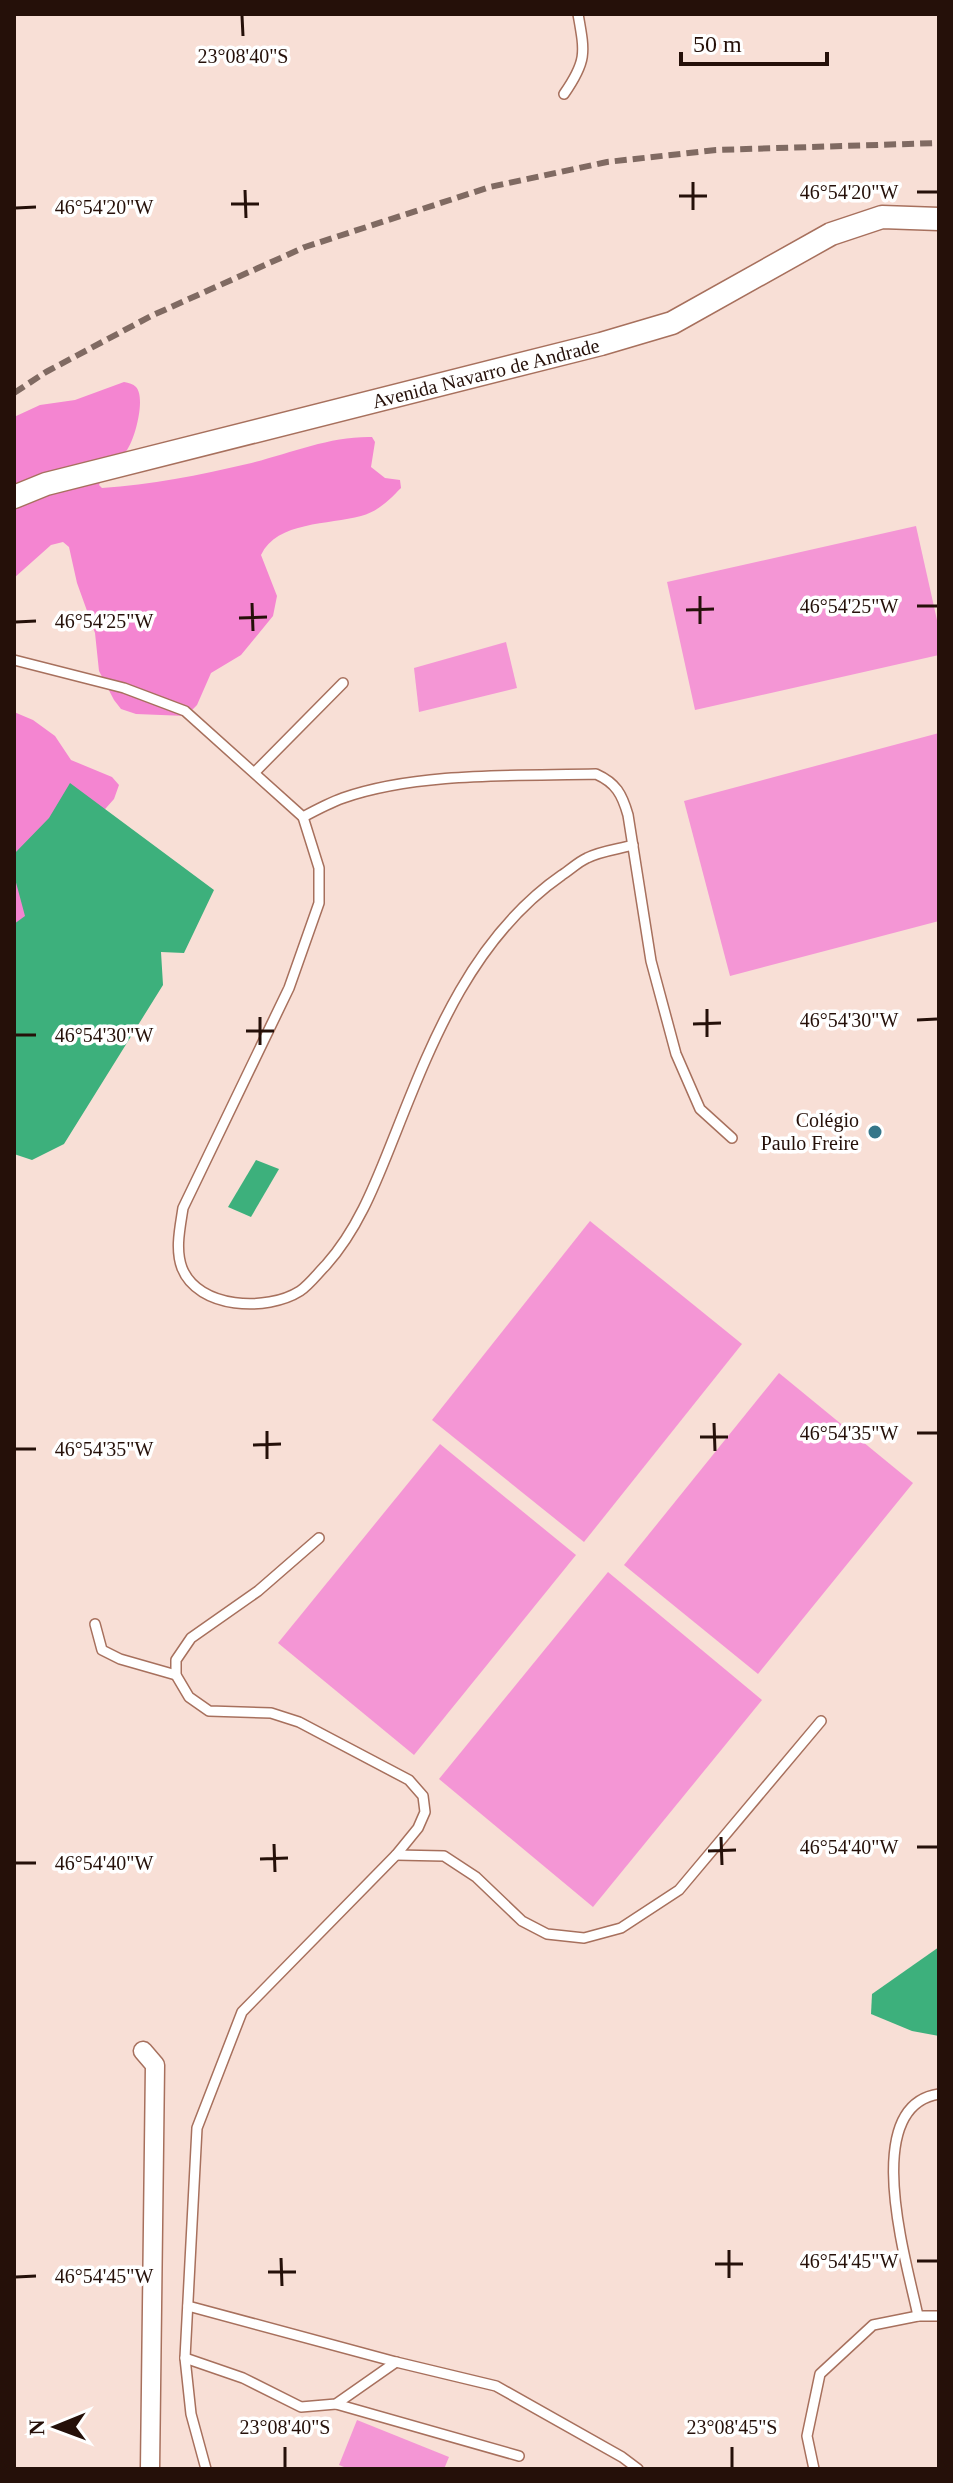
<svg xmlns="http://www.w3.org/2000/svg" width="953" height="2483" font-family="'Times New Roman',serif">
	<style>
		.green { fill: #f496d5 }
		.forest { fill: #f485d1 }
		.water { fill: #3db07c }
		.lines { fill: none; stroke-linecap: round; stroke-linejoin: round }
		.service-casing { stroke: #a7705d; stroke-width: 12 }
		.minor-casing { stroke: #a7705d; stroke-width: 21 }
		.tertiary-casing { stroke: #a7705d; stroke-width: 25 }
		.service { stroke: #fff; stroke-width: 9 }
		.minor { stroke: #fff; stroke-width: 18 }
		.tertiary { stroke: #fff; stroke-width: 22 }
		.rail { stroke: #806a62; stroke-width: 6; stroke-dasharray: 12 6; stroke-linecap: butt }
		.ticks { fill: none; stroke: #251009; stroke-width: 3 }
		.poi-dot { fill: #357689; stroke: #fff; stroke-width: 3 }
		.labels { text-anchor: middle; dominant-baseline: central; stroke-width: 7; stroke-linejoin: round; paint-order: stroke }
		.street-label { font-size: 20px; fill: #251009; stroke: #fff }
		.poi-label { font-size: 20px; fill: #251009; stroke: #fff; text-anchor: end }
		.ticks-label { font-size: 20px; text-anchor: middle; fill: #251009; stroke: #fff; stroke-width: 7; stroke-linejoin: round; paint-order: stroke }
	</style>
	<rect width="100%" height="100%" fill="#f8dfd6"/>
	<g class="green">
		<polygon points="916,526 939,629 939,655 695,710 667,582"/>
		<polygon points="506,642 517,688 419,712 414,668"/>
		<polygon points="939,733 939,921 730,976 684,801"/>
		<polygon points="590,1221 742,1344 584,1542 432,1420"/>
		<polygon points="779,1373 913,1483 758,1674 624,1565"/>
		<polygon points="440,1444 576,1555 414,1755 278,1643"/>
		<polygon points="608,1572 762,1700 593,1907 439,1779"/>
		<polygon points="357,2420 449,2457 444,2469 349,2469 339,2465"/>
	</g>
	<g class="forest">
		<path d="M124 382C129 383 133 384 136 387 146 398 135 439 127 450 118 462 104 470 99 485L102 488C150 485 200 475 247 464 289 454 329 436 372 437L375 442 371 467 385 478 400 480 401 488C389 500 379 511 361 516 329 525 277 521 261 555L277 596 273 616 241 655 211 673 197 705 186 716 136 714 121 709 114 700 99 671 95 633 77 583 69 547 63 542 51 545 14 578V417L40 405 75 400Z"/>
		<polygon points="14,712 33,720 55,736 71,760 112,777 119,785 114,799 83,834 14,1038"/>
	</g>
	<g class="water">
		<polygon points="70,783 214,890 184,953 161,952 163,985 64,1144 32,1160 14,1154 14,924 25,916 14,875 14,854 49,818"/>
		<polygon points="256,1160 279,1169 251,1217 228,1207"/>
		<polygon points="939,1947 939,2036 912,2031 871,2014 872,1994"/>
	</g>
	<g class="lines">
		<defs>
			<g id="service">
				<path d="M564 94C587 61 585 53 578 14"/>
				<path d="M14 660 124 688 185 711 303 817C316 810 329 803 343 798 418 772 516 776 596 774 616 783 622 794 628 815L651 961 676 1054 700 1109 732 1138"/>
				<polyline points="255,772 343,683"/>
				<path d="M303 817 319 868V903L289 988 183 1208C180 1228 175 1249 182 1268 198 1309 267 1312 300 1291 309 1285 318 1273 326 1265 360 1227 377 1179 396 1132 434 1036 474 936 562 875 570 870 578 862 587 858 600 851 619 849 633 845"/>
				<polyline points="95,1624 102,1650 120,1659 176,1675"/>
				<polyline points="396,1855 444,1856 476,1877 522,1921 547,1934 584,1938 621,1928 679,1890 821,1721"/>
				<polyline points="188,2306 396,2362 496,2386 622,2457 638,2469"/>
				<path d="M918 2316C908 2266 858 2106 939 2094"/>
				<polyline points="185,2358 243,2378 301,2407 336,2404 396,2362"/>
				<polyline points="336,2404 519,2456"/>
				<polyline points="206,2469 191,2414 185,2358 197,2128 242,2012 396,1855 418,1828 425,1812 423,1796 409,1780 299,1722 271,1713 209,1711 189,1697 176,1675 176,1660 191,1638 258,1591 319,1538"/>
				<polyline points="814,2469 807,2436 820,2374 873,2325 918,2316 939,2316"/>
			</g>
			<polyline id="minor" points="143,2051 155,2065 150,2469"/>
			<g id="tertiary">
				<path id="s1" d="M14 497 46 484 601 344 672 323 831 234 882 217 939 219"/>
			</g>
		</defs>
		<use href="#service" class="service-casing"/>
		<use href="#minor" class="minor-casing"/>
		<use href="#tertiary" class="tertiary-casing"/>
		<use href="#service" class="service"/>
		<use href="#minor" class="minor"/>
		<use href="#tertiary" class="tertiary"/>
		<polyline class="rail" points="14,393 46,372 151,316 305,247 490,187 607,162 716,150 939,143"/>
	</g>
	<path class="ticks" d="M242 16 243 36M693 182V210M245 190 246 218M917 192H937M679 196H707M231 204H259M16 208 36 207M700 596V624M252 603 253 631M917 606H937M686 610 714 609M239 618 267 617M16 622 36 621M707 1009V1037M260 1017V1045M917 1020 937 1019M693 1024 721 1023M246 1031H274M16 1035H36M714 1423 715 1451M267 1431V1459M917 1433H937M700 1437H728M253 1445 281 1444M16 1449H36M721 1837 722 1865M274 1844 275 1872M917 1847H937M708 1851 736 1850M260 1859 288 1858M16 1863H36M729 2250V2278M281 2258 282 2286M917 2261H937M715 2264H743M268 2272H296M16 2277 36 2276M285 2447V2467M732 2447V2467"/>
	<circle class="poi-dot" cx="875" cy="1132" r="8"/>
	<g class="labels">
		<g class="street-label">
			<text stroke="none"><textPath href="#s1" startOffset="488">Avenida Navarro de Andrade</textPath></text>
		</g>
		<g class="poi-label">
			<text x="859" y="1120">Colégio<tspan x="859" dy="23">Paulo Freire</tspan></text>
		</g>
	</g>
	<g class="ticks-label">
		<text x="243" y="63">23°08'40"S</text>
		<text x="849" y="199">46°54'20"W</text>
		<text x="104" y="214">46°54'20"W</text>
		<text x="849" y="613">46°54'25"W</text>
		<text x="104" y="628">46°54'25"W</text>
		<text x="849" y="1027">46°54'30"W</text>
		<text x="104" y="1042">46°54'30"W</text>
		<text x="849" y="1440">46°54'35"W</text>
		<text x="104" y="1456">46°54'35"W</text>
		<text x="849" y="1854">46°54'40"W</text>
		<text x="104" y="1870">46°54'40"W</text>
		<text x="849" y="2268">46°54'45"W</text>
		<text x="104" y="2283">46°54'45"W</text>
		<text x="285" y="2434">23°08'40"S</text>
		<text x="732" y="2434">23°08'45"S</text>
	</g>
	<rect width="953" height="2483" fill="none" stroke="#251009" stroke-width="32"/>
	<g transform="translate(56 2427) rotate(269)" stroke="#ffffff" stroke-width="6" paint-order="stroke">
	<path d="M0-6L14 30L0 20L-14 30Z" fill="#251009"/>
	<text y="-12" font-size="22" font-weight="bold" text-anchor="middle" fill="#251009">N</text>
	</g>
	<path d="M681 52v12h146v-12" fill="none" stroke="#251009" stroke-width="4"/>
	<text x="693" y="52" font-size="24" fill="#251009" stroke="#ffffff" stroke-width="6" paint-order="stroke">50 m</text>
</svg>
